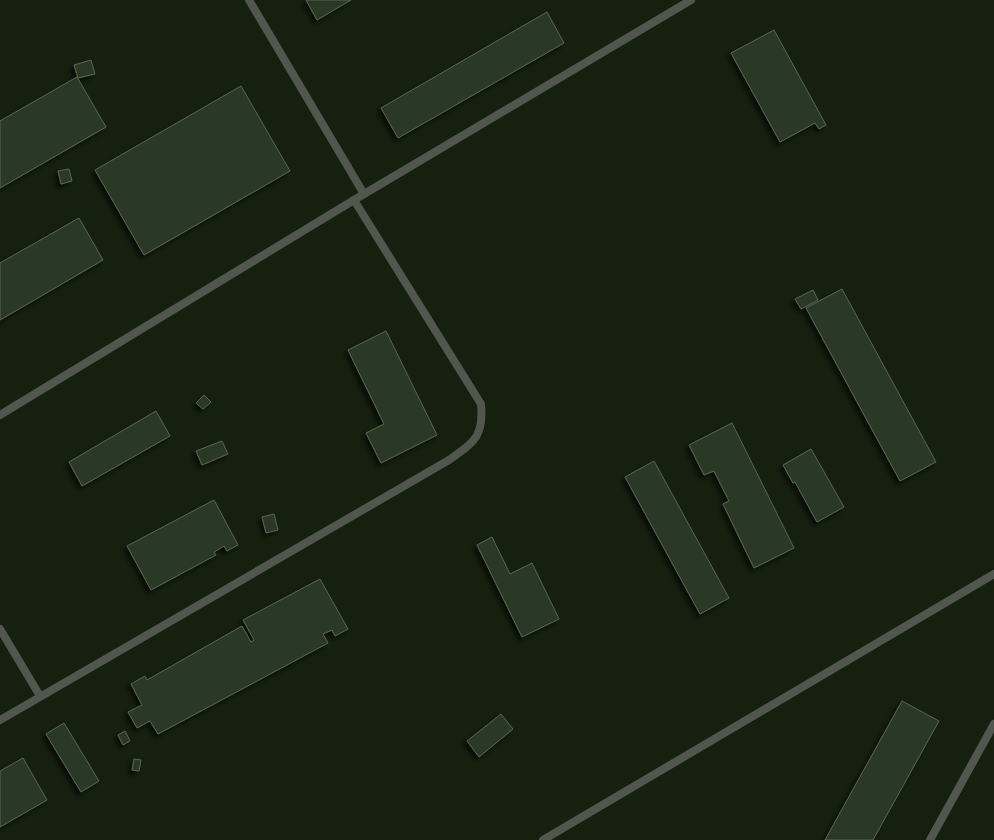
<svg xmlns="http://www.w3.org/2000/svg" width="994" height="840" font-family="Rubik,sans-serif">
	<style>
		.building { fill: #2c3826; stroke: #596753; filter: url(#shadow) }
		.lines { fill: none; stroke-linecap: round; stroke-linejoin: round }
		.lane { stroke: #51574e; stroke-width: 8 }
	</style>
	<defs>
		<filter id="shadow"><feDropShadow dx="-3.5" dy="3.5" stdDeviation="2" flood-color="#0009"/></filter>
	</defs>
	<rect width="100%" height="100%" fill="#15200f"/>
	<g class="building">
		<polygon points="306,0 351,0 317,20"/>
		<polygon points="547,12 564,43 398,138 381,108"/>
		<polygon points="774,30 826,125 819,129 815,123 780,142 731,53"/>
		<polygon points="91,60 95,74 78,78 74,65"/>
		<polygon points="77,77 106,127 0,188 0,121"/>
		<polygon points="241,86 290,171 144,255 95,170"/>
		<polygon points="69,169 72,181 61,184 58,171"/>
		<polygon points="79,218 103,260 0,320 0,263"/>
		<polygon points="842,289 936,462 900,481 806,308"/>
		<polygon points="813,290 818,300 801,309 795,299"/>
		<polygon points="386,331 437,435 381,463 366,433 384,424 348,350"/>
		<polygon points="204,395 211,402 203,409 196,403"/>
		<polygon points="156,411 170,436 82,486 69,462"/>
		<polygon points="732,423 794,548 754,568 723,504 729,501 714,471 704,475 689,445"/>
		<polygon points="222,441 228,454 202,465 196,451"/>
		<polygon points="811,449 844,507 817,522 795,482 793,483 783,465"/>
		<polygon points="654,461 729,598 700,614 625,477"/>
		<polygon points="214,500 238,545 227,551 224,546 214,552 216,555 151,590 127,546"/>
		<polygon points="274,514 278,530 266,533 262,517"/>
		<polygon points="492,537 510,574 532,563 559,619 522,637 477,545"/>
		<polygon points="320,579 348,629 335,636 332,630 323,634 328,643 158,734 150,721 137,728 128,712 142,705 131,684 145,676 147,680 242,626 251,642 254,640 243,620"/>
		<polygon points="902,701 939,721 873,840 825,840"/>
		<polygon points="501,714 513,729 479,757 467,741"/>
		<polygon points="64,723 99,781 81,792 46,734"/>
		<polygon points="125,731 130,741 123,745 118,735"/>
		<polygon points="23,758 47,800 0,827 0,771"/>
		<polygon points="134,759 141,760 139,771 132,770"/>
	</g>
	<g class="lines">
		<g class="lane">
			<polyline points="249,0 364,194"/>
			<polyline points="0,415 354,200 691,0"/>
			<polyline points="0,629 40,696"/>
			<path d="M0 720 449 460C474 442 484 437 481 404L354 200"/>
			<polyline points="543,840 994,574"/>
			<polyline points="930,840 994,724"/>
		</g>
	</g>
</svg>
